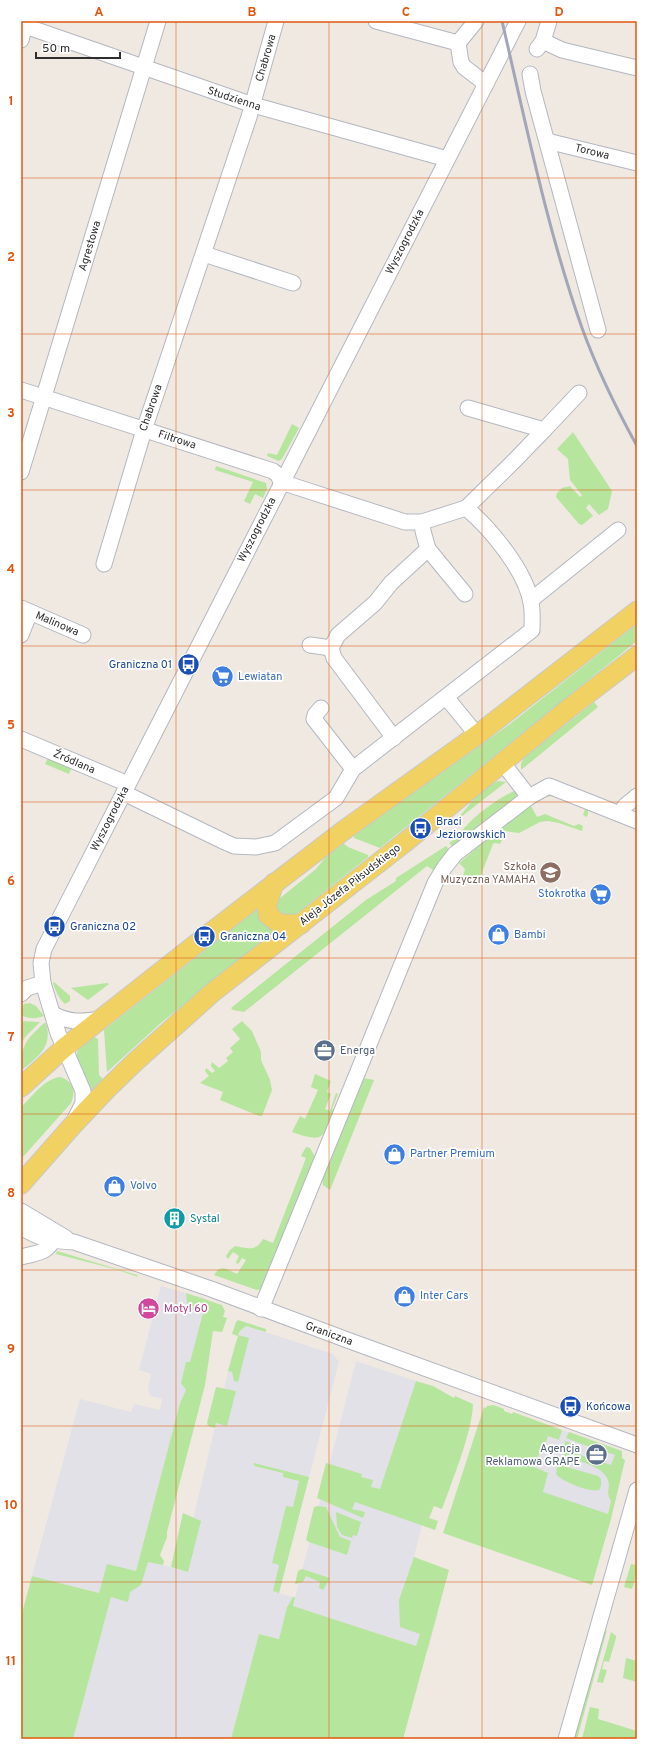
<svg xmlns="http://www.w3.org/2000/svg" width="658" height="1760" font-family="Overpass,sans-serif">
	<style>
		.industrial { fill: #e3e1e8 }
		.green { fill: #b6e59e }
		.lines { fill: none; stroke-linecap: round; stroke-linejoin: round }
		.minor-casing { stroke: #b4b7c1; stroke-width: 17 }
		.major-casing { stroke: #c9c9c9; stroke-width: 21 }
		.minor { stroke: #fff; stroke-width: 15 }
		.major { stroke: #f2d163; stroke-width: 19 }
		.rail { stroke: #a3a6b8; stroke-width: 3 }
		.grid { fill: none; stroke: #df570e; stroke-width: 1; stroke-opacity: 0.55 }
		.labels { text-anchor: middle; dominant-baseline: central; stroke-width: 3.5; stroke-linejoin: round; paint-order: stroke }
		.street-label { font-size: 11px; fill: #2e2e2e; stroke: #fff }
		.transit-label { font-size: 11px; fill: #164399; stroke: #fff; text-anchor: start }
		.shop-label { font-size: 11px; fill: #366cbe; stroke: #fff; text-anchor: start }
		.education-label { font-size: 11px; fill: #785e54; stroke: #fff; text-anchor: end }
		.service-label { font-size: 11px; fill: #4e5e75; stroke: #fff; text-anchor: start }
		.culture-label { font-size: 11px; fill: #0d838f; stroke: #fff; text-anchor: start }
		.hotel-label { font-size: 11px; fill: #b23c85; stroke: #fff; text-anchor: start }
		.neatline { fill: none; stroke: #df570e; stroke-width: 1.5 }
		.grid-label { font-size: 13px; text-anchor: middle; font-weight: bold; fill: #df570e }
	</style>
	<rect width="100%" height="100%" fill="#efe9e1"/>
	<g class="industrial">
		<polygon points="161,1286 207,1299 190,1363 187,1362 186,1390 180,1403 136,1572 99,1593 32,1576 80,1399 131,1412 134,1404 160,1410 162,1399 150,1396 148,1389 151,1374 139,1370"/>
		<polygon points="246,1326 333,1354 339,1362 279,1593 293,1597 287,1607 279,1639 259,1634 231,1739 73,1739 111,1597 130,1592 141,1585 148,1561 181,1570 234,1347 240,1331"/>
		<polygon points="356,1361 416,1381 374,1508 422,1525 414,1557 399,1600 438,1613 428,1650 293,1606"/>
		<polygon points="545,1424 622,1451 607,1518 523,1491"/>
	</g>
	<g class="green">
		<polygon points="292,424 299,428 282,459 279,461 267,456 268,453 277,455"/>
		<polygon points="573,432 612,491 608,509 599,515 589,504 586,508 593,516 582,525 579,524 556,497 557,493 562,488 570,486 580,497 582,495 570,480 568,459 557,449"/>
		<polygon points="216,466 266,483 267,489 263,498 255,494 250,504 244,501 253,482 215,470"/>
		<polygon points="637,624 637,641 380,848 354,838 354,835 510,724"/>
		<polygon points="594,702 598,707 521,770 521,763 525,757"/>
		<polygon points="48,758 70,766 71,769 69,774 45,764"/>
		<path d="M498 781 506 782 457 820C468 806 481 788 498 781Z"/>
		<path d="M517 790 516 800 454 848 449 843C456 839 460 833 465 827 477 814 500 796 517 790Z"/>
		<polygon points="550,794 585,807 588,810 588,815 586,817 583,815 585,809 555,796 545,797 531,806 537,817 545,814 574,826 579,824 583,826 582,831 559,823 548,821 540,822 519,833 497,830 541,796"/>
		<polygon points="491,838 502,840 500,844 495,843 493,844 477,885 465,880 463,877 465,869 459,863 485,841"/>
		<polygon points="343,843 348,847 368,855 368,857 295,915 286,918 276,911 277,901 279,899 316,869 329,853"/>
		<polygon points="446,846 449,849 433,870 427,866 244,1012 233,1010 231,1008 366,900 396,881 396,878"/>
		<polygon points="261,906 276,930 162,1022 107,1072 104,1030"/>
		<path d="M54 982 70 996V1001L65 1004C58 998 56 991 53 983Z"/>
		<polygon points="107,983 109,984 88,1000 71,988"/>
		<path d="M30 1003 36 1006 44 1016C36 1019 28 1019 21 1015V1011L24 1004Z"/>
		<polygon points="21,1021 40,1022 26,1036 21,1043"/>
		<polygon points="242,1021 252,1031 261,1052 261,1060 270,1080 272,1090 262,1116 259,1116 220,1100 223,1092 200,1083 209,1076 205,1071 206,1068 212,1073 215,1071 211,1066 212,1062 219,1068 228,1061 226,1058 233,1052 230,1048 240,1039 232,1029"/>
		<path d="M44 1023H46C53 1048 38 1056 21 1071 21 1045 25 1041 44 1023Z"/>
		<path d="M94 1037 98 1039 99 1075 103 1079 90 1093 89 1084 77 1057C76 1047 86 1043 94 1037Z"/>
		<path d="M315 1074 331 1081 327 1092 331 1094 325 1109 330 1111 336 1093 338 1094 332 1109 334 1110C323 1139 324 1143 292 1132L300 1116 305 1119 318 1090 311 1087Z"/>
		<path d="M60 1077C74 1081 76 1092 71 1103L22 1158 21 1107C32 1097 44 1079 60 1077Z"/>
		<polygon points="364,1078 374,1080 330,1190 323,1185 322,1177"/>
		<path d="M306 1147 310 1148 314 1155V1161L263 1289 257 1290 214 1275C221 1263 228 1270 237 1274L246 1260 242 1258 239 1263 237 1264 236 1262 239 1256 233 1252 228 1259 226 1256 230 1250 235 1246C247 1248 256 1252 263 1239L273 1243 306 1158 301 1156Z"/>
		<polygon points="57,1251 137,1275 138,1277 115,1269 56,1254"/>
		<polygon points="186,1293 222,1305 225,1311 223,1317 227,1318 222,1332 213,1331 205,1385 167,1532 167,1537 160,1555 164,1561 163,1565 148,1562 141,1585 130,1592 128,1602 111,1597 73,1739 21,1739 21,1617 32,1576 99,1593 107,1564 136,1571 180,1403 186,1390 181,1383 186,1362 190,1362 203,1313 188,1309"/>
		<polygon points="238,1320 266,1329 266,1332 246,1326 240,1331 238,1335 249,1338 238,1382 234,1381 232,1372 228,1371 238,1336 232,1334 236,1322"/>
		<path d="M416 1381 433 1386 454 1398 455 1396 473 1404C472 1433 452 1481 442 1509L434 1506 429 1518 438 1521 435 1530 355 1502 352 1509 365 1512 363 1518 317 1498 326 1463 362 1474 361 1477 373 1480 371 1487 380 1489Z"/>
		<polygon points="216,1387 236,1391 227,1426 216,1423 215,1428 208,1426 207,1423"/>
		<path d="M494 1405 504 1409V1411L512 1414 513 1412 562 1430 559 1440 548 1436 546 1442H544L534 1467 548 1473 543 1492 608 1514 611 1501C605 1492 611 1488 608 1480 602 1465 579 1462 565 1456L563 1452 565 1441 580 1446 577 1454 611 1465 615 1455 603 1451 604 1448 597 1446 595 1449 566 1438 569 1432 622 1451V1458L625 1460 611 1519 592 1585 443 1533 484 1407 486 1408 487 1406Z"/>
		<polygon points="254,1463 309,1477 279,1593 273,1591 279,1565 272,1563 286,1506 293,1507 299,1481 283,1477 283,1473 254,1466"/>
		<path d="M560 1465 598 1476 601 1479V1486L599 1490C591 1493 560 1481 556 1474L557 1467Z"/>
		<polygon points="318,1506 326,1507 340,1537 351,1541 347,1555 309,1542 306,1540 314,1507"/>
		<polygon points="336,1512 361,1522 357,1536 353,1535 352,1538 342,1535 337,1527"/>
		<polygon points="183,1513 201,1521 188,1572 171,1567"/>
		<polygon points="414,1557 449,1570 403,1739 231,1739 259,1634 279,1639 287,1607 293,1597 295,1597 293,1606 416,1646 420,1634 400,1627 399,1600"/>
		<polygon points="631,1564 637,1565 637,1574 632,1589 624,1587"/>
		<polygon points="302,1569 330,1578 323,1590 319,1588 320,1582 306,1576 303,1582 295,1584 298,1571"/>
		<polygon points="607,1630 577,1739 574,1739 603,1635"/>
		<polygon points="611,1632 616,1636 616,1638 609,1662 604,1661 602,1669 607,1670 603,1683 597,1682"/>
		<polygon points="626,1658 637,1661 637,1682 623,1678"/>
		<polygon points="590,1707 599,1709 598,1719 637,1731 637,1739 582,1739"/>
	</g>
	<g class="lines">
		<defs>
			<g id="minor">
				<polyline points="376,21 458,43 461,62 464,67 486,84"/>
				<polyline points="25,26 253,105 447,159"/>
				<polyline points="21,40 26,21"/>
				<polyline points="543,41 562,50 637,68"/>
				<polyline points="458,43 476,21"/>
				<polyline points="537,49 543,41 549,21"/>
				<polyline points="530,74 533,91 598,330"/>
				<polyline points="547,141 637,163"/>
				<polyline points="204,254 293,283"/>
				<polyline points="21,390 273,471 278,475 281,482"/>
				<polyline points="468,408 544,430 579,393"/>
				<polyline points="21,472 158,21"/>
				<polyline points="466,508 513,462 544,430"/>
				<polyline points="428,549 465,594"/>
				<polyline points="104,564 144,430 249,117 276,21"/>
				<polyline points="531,600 618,530"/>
				<polyline points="21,608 83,635"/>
				<polyline points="21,635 30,612"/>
				<polyline points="310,645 331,648"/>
				<polyline points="446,697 477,735"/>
				<polyline points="321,708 315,715 314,719 353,769"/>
				<polyline points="394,738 334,658 331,648 338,635 375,603 391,583 428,549 423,531 422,522"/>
				<polyline points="21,739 128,784"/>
				<polyline points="502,762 529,797 549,786 637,821"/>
				<path d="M124 793 225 842 234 846 256 847 275 843 336 798 353 769 532 630C532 622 533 612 531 603 526 571 490 528 466 508L422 522H405L281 482"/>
				<polyline points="620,814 625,806 637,796"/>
				<polyline points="21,994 27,988 43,983"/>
				<path d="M53 1014C69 1023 83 1022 101 1019"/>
				<polyline points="75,1119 83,1103 83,1091 58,1033 43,983 41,963 44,949 518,21"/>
				<polyline points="21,1211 66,1238"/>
				<path d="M21 1227C39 1239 52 1241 74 1242L211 1289 350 1341 637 1445"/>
				<path d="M21 1257C40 1252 47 1254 56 1235"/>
				<polyline points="261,1309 435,883 444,868 455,854 529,797"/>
				<polyline points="566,1739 637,1490"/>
			</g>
			<g id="major">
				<polyline points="274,883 267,904 268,915 280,924 301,924"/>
				<polyline points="21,1087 64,1048 205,937 343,831 477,735 637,611"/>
				<polyline points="21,1184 72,1126 106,1090 136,1061 213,992 404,843 568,709 637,656"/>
			</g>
		</defs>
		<use href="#minor" class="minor-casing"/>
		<use href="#major" class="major-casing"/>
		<use href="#minor" class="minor"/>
		<use href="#major" class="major"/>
		<path class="rail" d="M502 21C526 124 547 229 582 328 597 369 616 408 637 446"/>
	</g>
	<path class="grid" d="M176 21V1739M329 21V1739M482 21V1739M21 178H637M21 334H637M21 490H637M21 646H637M21 802H637M21 958H637M21 1114H637M21 1270H637M21 1426H637M21 1582H637"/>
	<defs>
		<symbol id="bus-disc" viewBox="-11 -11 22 22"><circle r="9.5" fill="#1a4fb4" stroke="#fff"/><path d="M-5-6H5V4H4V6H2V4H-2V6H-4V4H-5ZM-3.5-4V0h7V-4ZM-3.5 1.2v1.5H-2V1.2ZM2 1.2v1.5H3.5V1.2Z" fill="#fff"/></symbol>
		<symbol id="supermarket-disc" viewBox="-11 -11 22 22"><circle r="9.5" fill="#3f7fe0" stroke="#fff"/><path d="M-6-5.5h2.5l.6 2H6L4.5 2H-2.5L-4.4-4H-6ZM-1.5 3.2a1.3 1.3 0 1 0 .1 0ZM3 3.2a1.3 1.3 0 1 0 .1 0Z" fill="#fff"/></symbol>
		<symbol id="school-disc" viewBox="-11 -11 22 22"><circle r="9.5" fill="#8d6e63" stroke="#fff"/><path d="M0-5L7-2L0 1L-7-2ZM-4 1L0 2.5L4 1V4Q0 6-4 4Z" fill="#fff"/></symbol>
		<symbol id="shop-disc" viewBox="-11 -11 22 22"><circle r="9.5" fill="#3f7fe0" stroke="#fff"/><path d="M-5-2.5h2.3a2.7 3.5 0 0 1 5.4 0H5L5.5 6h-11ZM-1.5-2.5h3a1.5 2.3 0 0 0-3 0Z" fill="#fff"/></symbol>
		<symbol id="office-disc" viewBox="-11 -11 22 22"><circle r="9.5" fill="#5c6f8a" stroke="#fff"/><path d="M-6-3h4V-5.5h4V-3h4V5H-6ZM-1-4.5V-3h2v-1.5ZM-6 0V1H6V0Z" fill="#fff"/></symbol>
		<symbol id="building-disc" viewBox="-11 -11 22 22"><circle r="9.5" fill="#0f9aa8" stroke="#fff"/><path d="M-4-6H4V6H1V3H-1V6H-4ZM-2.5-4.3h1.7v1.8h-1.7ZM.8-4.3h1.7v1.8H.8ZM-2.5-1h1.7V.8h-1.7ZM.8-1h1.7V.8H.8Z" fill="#fff"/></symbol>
		<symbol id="hotel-disc" viewBox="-11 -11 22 22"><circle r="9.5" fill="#d1479c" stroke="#fff"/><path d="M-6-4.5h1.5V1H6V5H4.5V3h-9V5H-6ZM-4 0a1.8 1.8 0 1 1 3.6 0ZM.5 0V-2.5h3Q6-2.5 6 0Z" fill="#fff"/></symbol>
	</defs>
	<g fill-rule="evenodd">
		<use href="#bus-disc" x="176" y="652" width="25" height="25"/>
		<use href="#supermarket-disc" x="210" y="664" width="25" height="25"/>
		<use href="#bus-disc" x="408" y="816" width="25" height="25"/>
		<use href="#school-disc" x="538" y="860" width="25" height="25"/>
		<use href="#supermarket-disc" x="588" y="882" width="25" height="25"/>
		<use href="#bus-disc" x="42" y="914" width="25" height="25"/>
		<use href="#shop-disc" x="486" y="922" width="25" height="25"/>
		<use href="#bus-disc" x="192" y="924" width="25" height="25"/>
		<use href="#office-disc" x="312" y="1038" width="25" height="25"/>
		<use href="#shop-disc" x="382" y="1142" width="25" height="25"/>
		<use href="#shop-disc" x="102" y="1174" width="25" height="25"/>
		<use href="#building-disc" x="162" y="1206" width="25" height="25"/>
		<use href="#shop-disc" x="392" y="1284" width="25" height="25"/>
		<use href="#hotel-disc" x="136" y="1296" width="25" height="25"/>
		<use href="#bus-disc" x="558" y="1394" width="25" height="25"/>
		<use href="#office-disc" x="584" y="1442" width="25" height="25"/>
	</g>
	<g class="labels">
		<g class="street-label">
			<text transform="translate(266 58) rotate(-74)">Chabrowa</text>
			<text transform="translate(234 99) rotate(18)">Studzienna</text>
			<text transform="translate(592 152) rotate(14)">Torowa</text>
			<text transform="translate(405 242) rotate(-63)">Wyszogrodzka</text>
			<text transform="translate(90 246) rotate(-73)">Agrestowa</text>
			<text transform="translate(151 408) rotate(-71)">Chabrowa</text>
			<text transform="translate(177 440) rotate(18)">Filtrowa</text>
			<text transform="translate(257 530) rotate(-63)">Wyszogrodzka</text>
			<text transform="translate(57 624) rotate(23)">Malinowa</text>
			<text transform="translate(74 762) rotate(23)">Źródlana</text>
			<text transform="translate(110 819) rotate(-63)">Wyszogrodzka</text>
			<text transform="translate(350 885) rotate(-38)">Aleja Józefa Piłsudskiego</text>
			<text transform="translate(329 1334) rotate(20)">Graniczna</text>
		</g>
		<g class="transit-label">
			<text x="172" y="665" text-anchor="end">Graniczna 01</text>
			<text x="436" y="822">Braci<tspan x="436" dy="13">Jeziorowskich</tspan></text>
			<text x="70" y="927">Graniczna 02</text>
			<text x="220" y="937">Graniczna 04</text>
			<text x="586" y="1407">Końcowa</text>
		</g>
		<g class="shop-label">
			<text x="238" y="677">Lewiatan</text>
			<text x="586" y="894" text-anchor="end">Stokrotka</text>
			<text x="514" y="935">Bambi</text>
			<text x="410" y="1154">Partner Premium</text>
			<text x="130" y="1186">Volvo</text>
			<text x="420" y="1296">Inter Cars</text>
		</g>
		<g class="education-label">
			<text x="536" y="867">Szkoła<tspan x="536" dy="13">Muzyczna YAMAHA</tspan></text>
		</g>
		<g class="service-label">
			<text x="340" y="1051">Energa</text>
			<text x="580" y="1449" text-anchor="end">Agencja<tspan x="580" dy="13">Reklamowa GRAPE</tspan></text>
		</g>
		<g class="culture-label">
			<text x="190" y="1219">Systal</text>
		</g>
		<g class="hotel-label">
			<text x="164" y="1309">Motyl 60</text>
		</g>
	</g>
	<rect width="658" height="1760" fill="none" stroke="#ffffff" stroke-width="44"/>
	<path d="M36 52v6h84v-6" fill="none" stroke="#2e2e2e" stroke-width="2"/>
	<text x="42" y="52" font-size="12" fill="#2e2e2e" stroke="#ffffff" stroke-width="3" paint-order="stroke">50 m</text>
	<rect x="22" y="22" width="614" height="1716" class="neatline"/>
	<g class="grid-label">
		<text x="99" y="16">A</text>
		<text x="252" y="16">B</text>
		<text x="406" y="16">C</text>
		<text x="559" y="16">D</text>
		<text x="11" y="105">1</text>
		<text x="11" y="261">2</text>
		<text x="11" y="417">3</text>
		<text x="11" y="573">4</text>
		<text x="11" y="729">5</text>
		<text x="11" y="885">6</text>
		<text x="11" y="1041">7</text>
		<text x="11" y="1197">8</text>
		<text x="11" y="1353">9</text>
		<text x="11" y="1509">10</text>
		<text x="11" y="1665">11</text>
	</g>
</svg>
